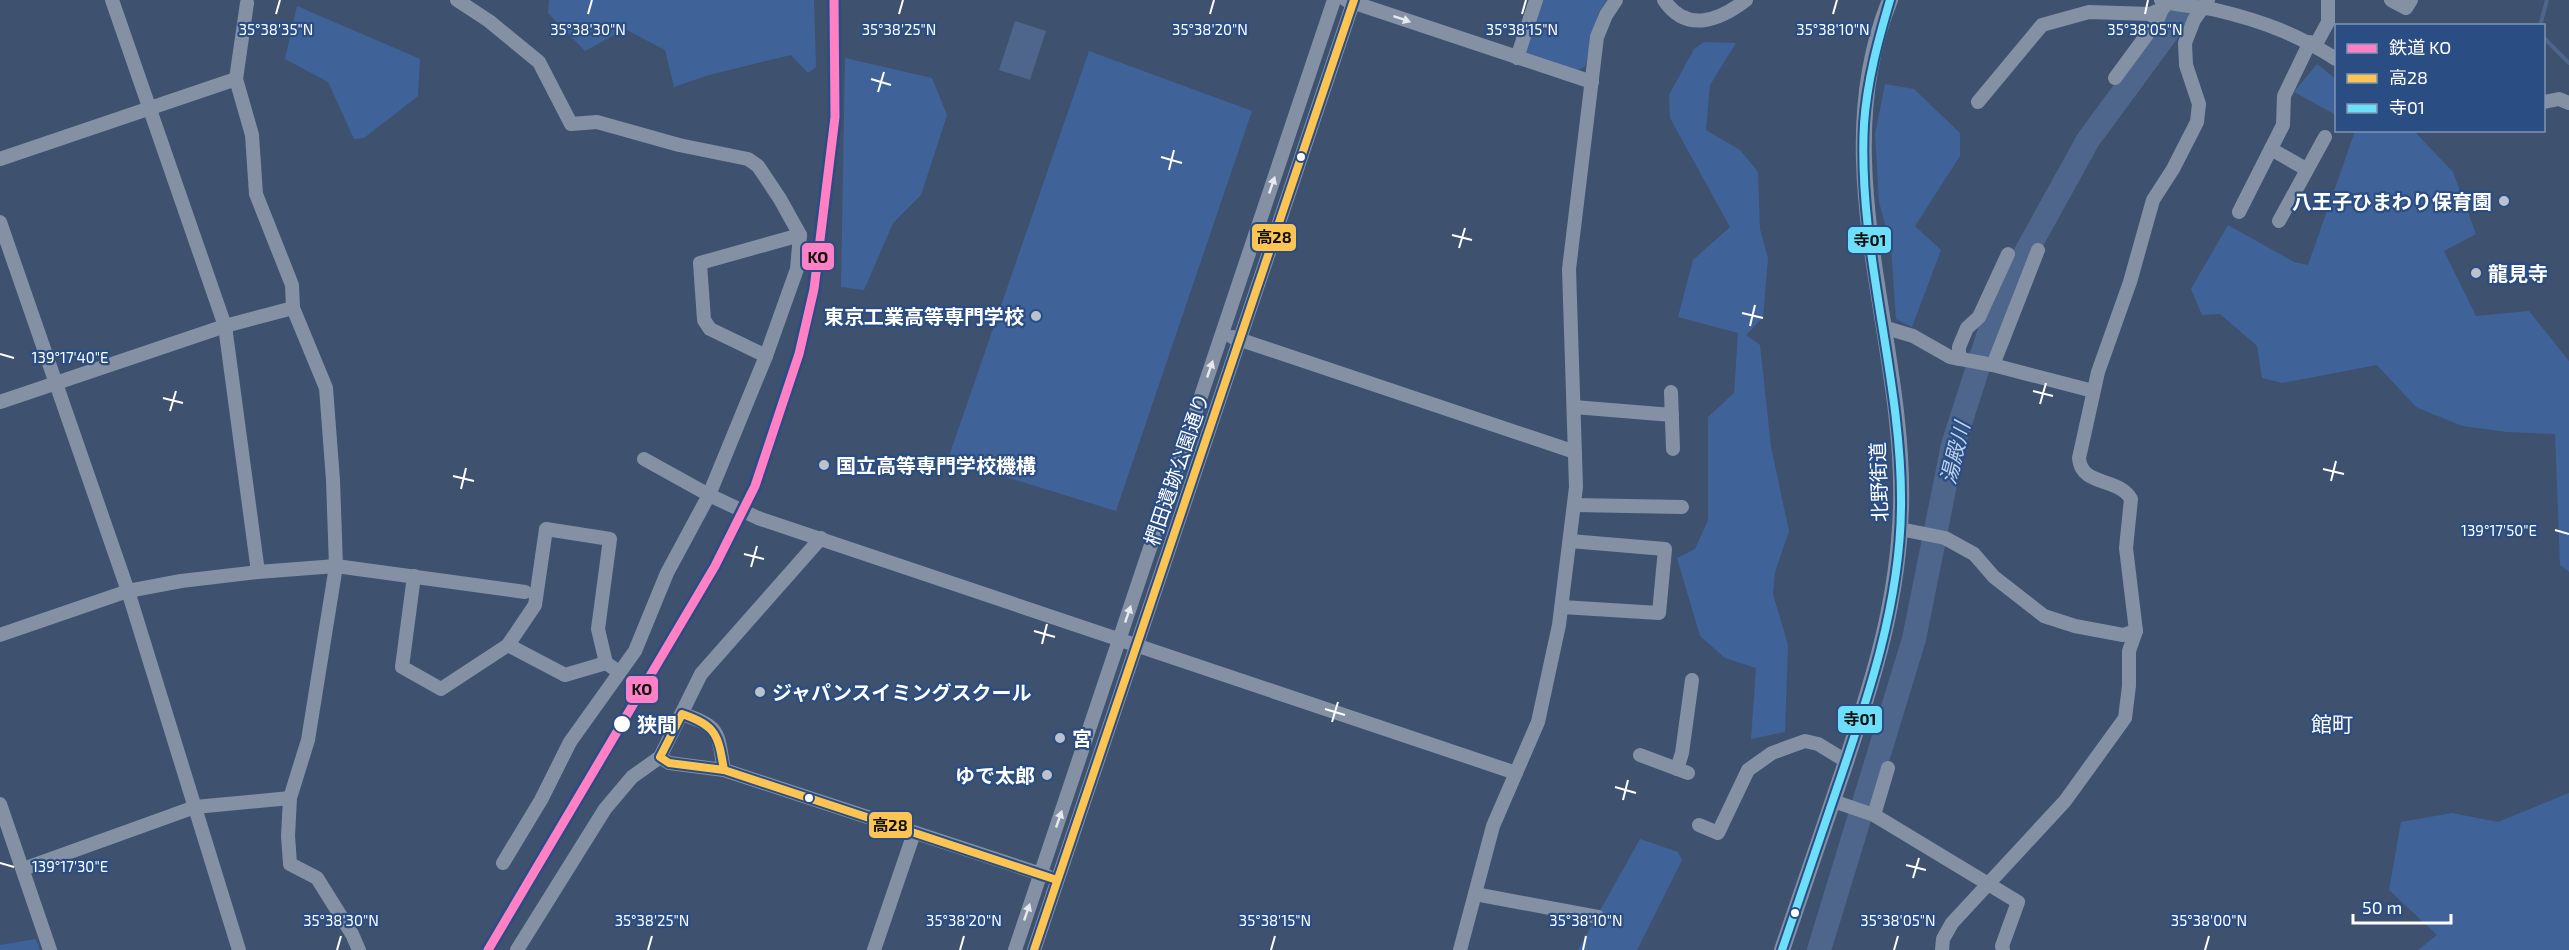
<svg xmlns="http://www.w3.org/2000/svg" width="2569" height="950" font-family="'Exo 2','Noto Sans JP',sans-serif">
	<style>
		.green { fill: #3f6399 }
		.water { fill: #4e668c }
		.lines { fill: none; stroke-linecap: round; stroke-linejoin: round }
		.stream { stroke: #4e668c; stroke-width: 4 }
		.river { stroke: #4e668c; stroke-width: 24 }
		.minor { stroke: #8491a5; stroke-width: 14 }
		.major { stroke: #8390a3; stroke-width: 16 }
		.bus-1-casing { stroke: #2a4d83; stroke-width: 12 }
		.bus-2-casing { stroke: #2a4d83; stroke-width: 12 }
		.bus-1 { stroke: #fcc553; stroke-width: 8 }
		.bus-2 { stroke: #6ddff8; stroke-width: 8 }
		.rail-1-casing { stroke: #2a4d83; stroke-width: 14 }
		.rail-1 { stroke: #ff80c5; stroke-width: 9 }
		.oneway { fill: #e6e9ed }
		.ticks { fill: none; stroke: #fff; stroke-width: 2 }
		.bus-dot { fill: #fff; stroke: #2a4d83; stroke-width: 2 }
		.poi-dot { fill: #bbc2cd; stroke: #2a4d83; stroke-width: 2 }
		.labels { text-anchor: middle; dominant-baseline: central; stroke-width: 4.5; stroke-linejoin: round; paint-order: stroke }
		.poi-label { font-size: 20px; font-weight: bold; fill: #fff; stroke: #2a4d83; text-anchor: start }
		.street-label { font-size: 20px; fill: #fff; stroke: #2a4d83 }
		.stop-label { font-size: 20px; font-weight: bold; fill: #fff; stroke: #2a4d83; text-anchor: start }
		.water-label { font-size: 21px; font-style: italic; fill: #c0d2ee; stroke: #2a4d83 }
		.neighbourhood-label { font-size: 21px; fill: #fff; stroke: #2a4d83 }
		.ticks-label { font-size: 15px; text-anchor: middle; fill: #fff; stroke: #2a4d83; stroke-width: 4.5; stroke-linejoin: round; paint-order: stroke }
		.line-badge { stroke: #2a4d83; stroke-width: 2 }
		.pale-badge-label { font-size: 16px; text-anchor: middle; font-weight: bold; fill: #111 }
	</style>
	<rect width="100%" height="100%" fill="#3e516f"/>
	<g class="green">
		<polygon points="549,0 814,0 816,67 808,73 791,55 709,75 674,87 665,50 625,29 585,51 548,13"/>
		<polygon points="1536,0 1607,0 1598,14 1585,67 1575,71 1519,52"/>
		<polygon points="297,6 420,59 418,96 364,138 354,139 328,82 285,59"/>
		<polygon points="1704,42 1736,43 1710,85 1706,130 1740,150 1758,172 1760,229 1768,258 1763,317 1746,335 1760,345 1771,447 1789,531 1775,572 1773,594 1788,645 1785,732 1751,739 1756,668 1725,658 1700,636 1677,558 1695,549 1708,520 1708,417 1734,393 1738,333 1678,317 1693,260 1730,227 1670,118 1669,95 1694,49"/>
		<polygon points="1089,51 1252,111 1116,511 948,459"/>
		<polygon points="845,58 932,78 947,115 921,195 893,223 864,290 841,287"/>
		<polygon points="2317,64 2336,79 2336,115 2294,92"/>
		<polygon points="1885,84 1914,89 1960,133 1960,156 1915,226 1941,250 1912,327 1896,319 1891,246 1879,202 1875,134"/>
		<polygon points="2355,131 2414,131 2453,172 2476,234 2444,251 2476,316 2529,311 2569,361 2569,572 2560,565 2555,434 2507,432 2462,426 2416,407 2377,365 2282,383 2262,378 2257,346 2220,314 2202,315 2191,289 2228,225 2294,262 2308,265"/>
		<polygon points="2569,793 2569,950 2418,950 2437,935 2389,890 2401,822 2452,813 2498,822"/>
		<polygon points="1640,839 1678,852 1682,860 1637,950 1578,950"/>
		<polygon points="36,939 40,950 0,950 0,945"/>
	</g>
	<polygon class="water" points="1015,21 1046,31 1030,80 999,70"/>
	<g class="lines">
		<g class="stream">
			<polyline points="2540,26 2547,0"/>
			<polyline points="2544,38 2569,63"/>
		</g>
		<polyline class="river" points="1819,950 1914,639 1953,445 1990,330 2014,274 2088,140 2191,0"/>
		<g class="minor">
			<polyline points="112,0 225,326 258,572"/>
			<polyline points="457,0 489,21 539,62 571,124 597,122 679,145 748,159 758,166 780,199 800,235 797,269 766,356 709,495 667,573 635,651 570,742 541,800 503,863"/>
			<polyline points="1346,0 1592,82"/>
			<path d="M1664 0C1687 34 1720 20 1746 0"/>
			<path d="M2161 0C2179 7 2198 6 2216 10 2262 21 2297 34 2336 59"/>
			<polyline points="2391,0 2406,8 2411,0"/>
			<polyline points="247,3 236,79 252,135 256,194 292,285 293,308 326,388 333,480 336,566 308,740 290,798 288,836 290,864 317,878 352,934 359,950"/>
			<polyline points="2315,46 2328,22 2328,0"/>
			<polyline points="1517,58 1536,0"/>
			<polyline points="2115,78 2157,21 2162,9"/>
			<polyline points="1978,102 2042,25 2089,12 2150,14 2162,9 2168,3"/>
			<polyline points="2544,102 2559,99 2569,103"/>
			<polyline points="2271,149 2306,169"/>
			<polyline points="0,159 236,79"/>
			<polyline points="2239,212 2283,125 2284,96 2310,42"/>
			<polyline points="2279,221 2325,137"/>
			<polyline points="0,222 128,591 239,950"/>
			<polyline points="1883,327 1913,336 1950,357 1993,365 2093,391"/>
			<polyline points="1232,337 1575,452"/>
			<polyline points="766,356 710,329 704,320 700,263 800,235"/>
			<polyline points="1959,359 1959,347 1967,328 1979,317 2008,254"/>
			<polyline points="1993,365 2038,250"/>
			<polyline points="1671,392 1673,449"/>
			<polyline points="0,402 225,326 293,308"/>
			<polyline points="1574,407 1672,415"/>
			<polyline points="644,459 709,495 758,518 1516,773"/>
			<polyline points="1574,505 1682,507"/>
			<polyline points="1900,529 1945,538 1974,554 1994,577 2044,616 2075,626 2123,635 2136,631"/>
			<polyline points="414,576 402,667 441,689 508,645 565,675 606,663 619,672"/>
			<polyline points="1562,607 1659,613 1665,549 1570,541"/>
			<polyline points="0,635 128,591 181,581 258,572 336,566 525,592"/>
			<polyline points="508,645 535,605 546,529 610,539 598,629 606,663"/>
			<path d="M682 714C722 727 717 732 724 770"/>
			<polyline points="1640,755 1688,773"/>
			<polyline points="660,757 669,763 724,770 1047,876"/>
			<polyline points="1677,769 1682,753 1692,680"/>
			<polyline points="1833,801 1874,815 2018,902 2002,946 2003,950"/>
			<polyline points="0,804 50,950"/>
			<polyline points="1874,815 1888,768"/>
			<polyline points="1699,825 1718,833 1748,770 1772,753 1805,741 1818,744 1846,761"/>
			<polyline points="23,869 195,807 290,798"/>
			<polyline points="1475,894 1598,917"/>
			<polyline points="517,950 605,809 632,777 660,757 701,674 821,538"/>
			<polyline points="874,950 914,833"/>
			<polyline points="1015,950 1334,0"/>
			<polyline points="1034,950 1354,0"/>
			<polyline points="1460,950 1493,826 1538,722 1559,625 1576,487 1569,269 1597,37 1606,15 1616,0"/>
			<path d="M1942 950 1943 939 1952 923 2065 801 2125 718 2129 686V651L2136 631 2126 548 2131 499C2119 477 2081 487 2079 458L2098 372 2130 282 2153 200 2173 169 2197 122 2199 104 2186 65 2185 43 2194 20 2208 0"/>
		</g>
		<path class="major" d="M1782 950C1803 888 1824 826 1845 765 1874 677 1898 602 1901 508 1906 339 1823 164 1890 0"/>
		<defs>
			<g id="bus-1">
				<path d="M682 714C717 726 718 735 724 770L669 763 660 757Z"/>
				<polyline points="724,770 1057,880"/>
				<polyline points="1034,950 1354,0"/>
			</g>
			<path id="bus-2" d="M1782 950C1800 896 1819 842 1837 788 1868 698 1900 604 1901 508 1903 379 1857 252 1864 124 1867 81 1878 41 1890 0"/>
		</defs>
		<use href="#bus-1" class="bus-1-casing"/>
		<use href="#bus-2" class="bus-2-casing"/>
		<use href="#bus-1" class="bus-1"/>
		<use href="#bus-2" class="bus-2"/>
		<defs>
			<polyline id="rail-1" points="488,950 715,566 755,486 799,354 814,289 835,117 834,0"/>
		</defs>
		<use href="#rail-1" class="rail-1-casing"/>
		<use href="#rail-1" class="rail-1"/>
	</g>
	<defs><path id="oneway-solid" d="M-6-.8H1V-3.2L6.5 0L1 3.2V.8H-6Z" transform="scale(1.5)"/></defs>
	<g class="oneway">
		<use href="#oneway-solid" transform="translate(1402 19) rotate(19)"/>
		<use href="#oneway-solid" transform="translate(1272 185) rotate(-71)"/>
		<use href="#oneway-solid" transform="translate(1210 369) rotate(-71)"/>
		<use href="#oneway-solid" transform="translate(1128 614) rotate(-71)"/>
		<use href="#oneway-solid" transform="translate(1059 819) rotate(-71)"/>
		<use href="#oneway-solid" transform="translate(1027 912) rotate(-71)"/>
	</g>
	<path class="ticks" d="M276 14 280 0M588 14 592 0M899 14 903 0M1210 14 1214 0M1522 14 1526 0M1833 14 1837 0M2145 14 2148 0M871 79 891 85M878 92 884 72M1161 157 1182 163M1169 170 1174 150M1452 235 1472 240M1459 248 1465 228M1742 313 1763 318M1750 326 1755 305M0 354 14 358M2033 391 2053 396M163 398 183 403M2040 404 2046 383M170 411 176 391M2323 469 2344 474M453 476 474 481M2331 481 2336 461M461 489 466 468M2555 530 2569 534M744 554 764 559M751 567 757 546M1034 631 1055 637M1042 644 1047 624M1325 709 1345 715M1332 722 1338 702M1615 787 1636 793M1623 800 1628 780M0 863 14 867M1906 865 1926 870M1913 878 1919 858M337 950 341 936M648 950 652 936M960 950 964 936M1271 950 1275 936M1583 950 1586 936M1894 950 1898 936M2205 950 2209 936"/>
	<g class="bus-dot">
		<circle cx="1301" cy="157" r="5"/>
		<circle cx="622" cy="724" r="9"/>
		<circle cx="809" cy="798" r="5"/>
		<circle cx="1795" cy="913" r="5"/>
	</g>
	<g class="poi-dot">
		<circle cx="2504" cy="201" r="6"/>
		<circle cx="2476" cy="273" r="6"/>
		<circle cx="1036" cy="316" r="6"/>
		<circle cx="824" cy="465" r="6"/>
		<circle cx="760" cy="692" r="6"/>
		<circle cx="1060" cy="738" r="6"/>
		<circle cx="1047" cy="775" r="6"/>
	</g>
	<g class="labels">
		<g class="poi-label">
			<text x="2492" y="201" text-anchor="end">八王子ひまわり保育園</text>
			<text x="2488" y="273">龍見寺</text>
			<text x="1024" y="316" text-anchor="end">東京工業高等専門学校</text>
			<text x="836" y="465">国立高等専門学校機構</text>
			<text x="772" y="692">ジャパンスイミングスクール</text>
			<text x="1072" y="738">宮</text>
			<text x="1035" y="775" text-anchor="end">ゆで太郎</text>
		</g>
		<g class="street-label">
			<text transform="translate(1176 469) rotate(-71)">椚田遺跡公園通り</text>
			<text transform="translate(1878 482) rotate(-92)">北野街道</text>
		</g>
		<g class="stop-label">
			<text x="637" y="724">狭間</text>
		</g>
		<g class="water-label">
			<text transform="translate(1954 453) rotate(-76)">湯殿川</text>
		</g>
		<g class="neighbourhood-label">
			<text x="2332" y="723">館町</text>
		</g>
	</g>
	<g class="ticks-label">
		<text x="276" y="35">35°38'35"N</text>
		<text x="588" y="35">35°38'30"N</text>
		<text x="899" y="35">35°38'25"N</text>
		<text x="1210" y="35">35°38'20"N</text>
		<text x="1522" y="35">35°38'15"N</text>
		<text x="1833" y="35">35°38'10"N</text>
		<text x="2145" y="35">35°38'05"N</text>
		<text x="70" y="363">139°17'40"E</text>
		<text x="2499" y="536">139°17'50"E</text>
		<text x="70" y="872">139°17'30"E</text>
		<text x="341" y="926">35°38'30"N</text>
		<text x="652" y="926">35°38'25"N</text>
		<text x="964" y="926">35°38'20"N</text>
		<text x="1275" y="926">35°38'15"N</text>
		<text x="1586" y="926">35°38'10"N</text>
		<text x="1898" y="926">35°38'05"N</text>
		<text x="2209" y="926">35°38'00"N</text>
	</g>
	<g class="line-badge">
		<rect x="1251" y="223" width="46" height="29" rx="6" fill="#fcc553"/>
		<rect x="1847" y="226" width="45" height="28" rx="6" fill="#6ddff8"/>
		<rect x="801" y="242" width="34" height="29" rx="6" fill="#ff80c5"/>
		<rect x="625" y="675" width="34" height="29" rx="6" fill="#ff80c5"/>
		<rect x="1837" y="705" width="46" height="29" rx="6" fill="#6ddff8"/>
		<rect x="868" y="811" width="45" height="28" rx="6" fill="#fcc553"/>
	</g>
	<g class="pale-badge-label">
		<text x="1274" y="243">高28</text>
		<text x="1870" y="246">寺01</text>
		<text x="818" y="263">KO</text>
		<text x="642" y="695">KO</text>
		<text x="1860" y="725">寺01</text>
		<text x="890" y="831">高28</text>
	</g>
	<rect x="2335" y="24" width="210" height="108" fill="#2a4d83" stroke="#7f94b5" stroke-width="1.5"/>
	<rect x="2347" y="44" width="30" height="9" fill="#ff80c5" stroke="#7f94b5" stroke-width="1.5"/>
	<text x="2389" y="54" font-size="18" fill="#ffffff">鉄道 KO</text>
	<rect x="2347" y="74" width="30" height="9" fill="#fcc553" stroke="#7f94b5" stroke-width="1.5"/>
	<text x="2389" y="84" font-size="18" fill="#ffffff">高28</text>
	<rect x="2347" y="104" width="30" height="9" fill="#6ddff8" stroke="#7f94b5" stroke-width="1.5"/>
	<text x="2389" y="114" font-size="18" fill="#ffffff">寺01</text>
	<path d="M2353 914v9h98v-9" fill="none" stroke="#ffffff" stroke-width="3"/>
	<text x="2362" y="914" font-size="18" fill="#ffffff" stroke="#2a4d83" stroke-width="4.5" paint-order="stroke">50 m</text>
</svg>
